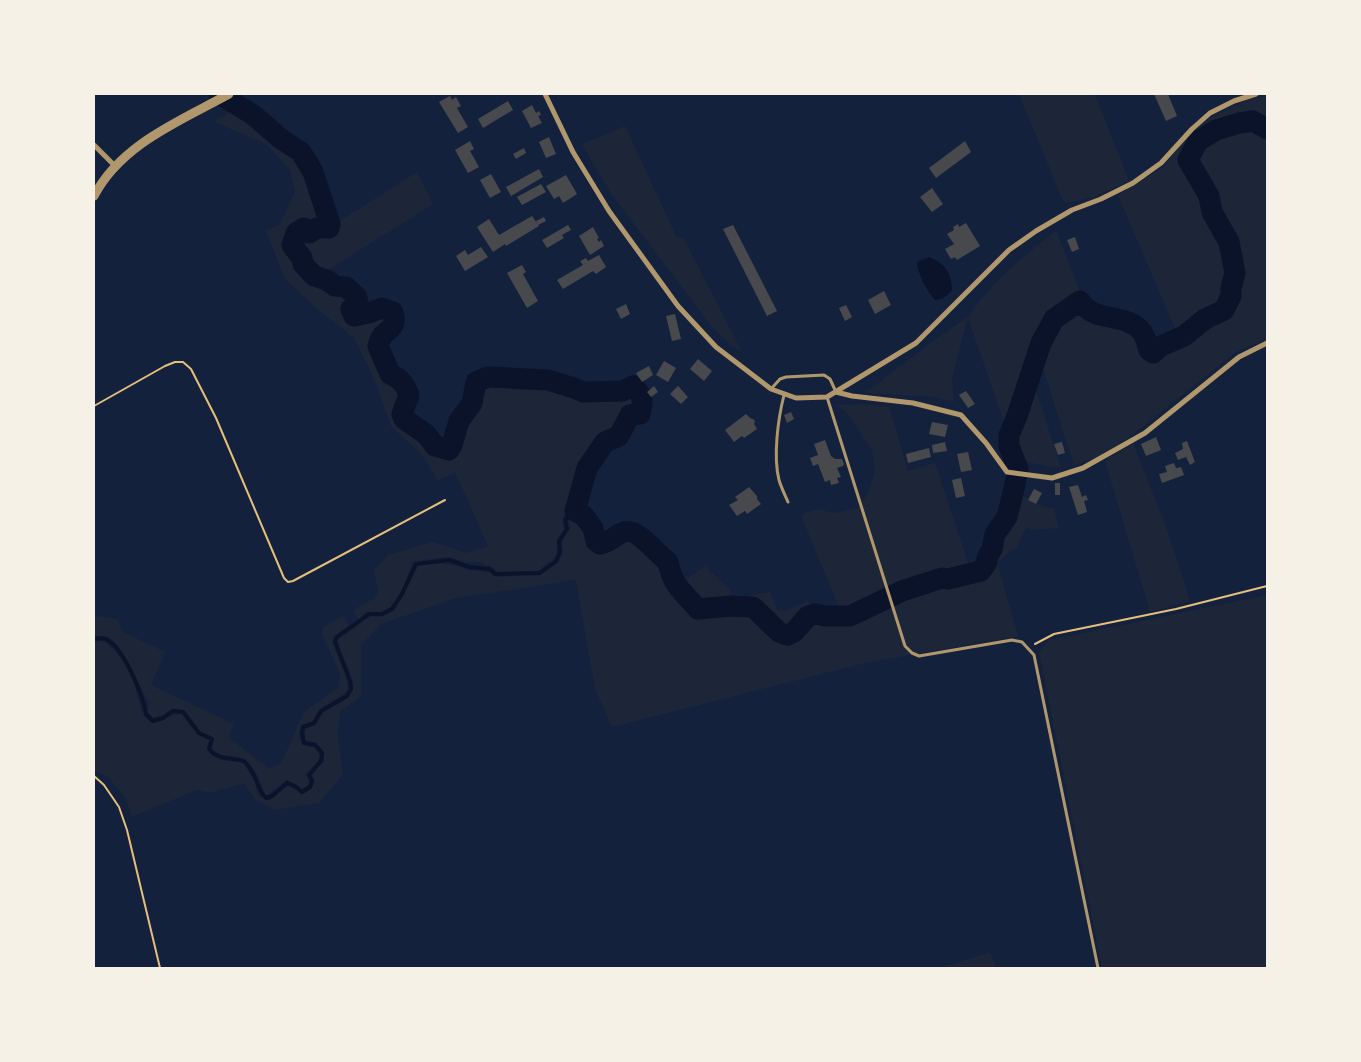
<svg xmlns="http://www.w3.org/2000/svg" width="1361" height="1062" font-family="Signika,sans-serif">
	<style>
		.green { fill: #1d2539 }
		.water { fill: #0b132b }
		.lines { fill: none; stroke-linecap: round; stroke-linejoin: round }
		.stream { stroke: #0b132b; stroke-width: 4 }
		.river { stroke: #0b132b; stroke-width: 21 }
		.building { fill: #48494c }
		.path { stroke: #e5c07b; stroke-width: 2 }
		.service { stroke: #b1986c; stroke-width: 3 }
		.minor { stroke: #b1986c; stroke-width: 5 }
		.tertiary { stroke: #b1986c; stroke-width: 9 }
	</style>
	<rect width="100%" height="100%" fill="#14213d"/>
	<g class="green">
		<polygon points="1019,94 1095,94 1129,181 1092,198 1064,203"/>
		<polygon points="1267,96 1267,126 1252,118 1244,117 1215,127 1195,141 1183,161 1200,185 1210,214 1226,244 1231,270 1226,300 1219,310 1201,319 1185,333 1178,335 1118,195 1162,168 1194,131 1210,118 1247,100"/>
		<path d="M232 111 239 112 298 153 311 176 327 226H317L309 230 304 226 296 230 289 244C306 266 313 287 345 290L356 302 355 304 349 309 350 316C360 321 373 316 382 310L391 315 393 319 391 327 381 334 376 346C379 354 381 364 385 372 391 381 409 383 406 399 404 406 401 411 400 418L427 438 434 449 445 453H453L462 422 475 404 477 384 486 380 548 383 571 389 584 395 619 393 630 389 636 391 642 403 638 411C625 412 622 424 617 434 603 435 600 446 592 457 590 460 584 464 582 469 581 473 582 480 581 484 578 497 571 508 562 518L564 529 557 540 556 556 537 571 497 572 492 567 480 562H465L448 557 413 561C407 576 399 609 380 612 376 612 371 612 367 611L358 620 353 610 373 599 378 593 374 570 388 555 433 542 466 553 488 546 455 472 438 481 424 457 391 426 376 383 354 338 316 308 285 279 266 231 280 224 295 192 290 170 266 144 214 122Z"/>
		<path d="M1254 124 1267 131V339L1236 352 1131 436 1100 456 1074 465 1039 356 1056 320 1080 304C1093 326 1110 317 1129 325 1143 332 1142 350 1152 355 1161 349 1171 341 1182 342L1204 324 1227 311 1236 294 1234 289 1238 273 1232 242 1214 210 1212 194 1192 160C1195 154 1197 146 1201 142 1214 129 1238 128 1254 124Z"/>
		<polygon points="625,126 677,238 683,237 742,352 730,344 712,327 612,195 582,144"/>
		<path d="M417 172 433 204 320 275C308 272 308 264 304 256 303 252 298 248 296 245L298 234 304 231 308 235 317 231 330 232 332 226Z"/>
		<polygon points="1056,230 1082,297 1074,301 1052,318 1036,347 1007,431 968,318 952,378 954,402 935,397 865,393 940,336 968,317 982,298 1006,272"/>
		<path d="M1033 381 1061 468C1051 467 1027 464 1021 457 1016 452 1014 445 1012 438L1022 417 1020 413Z"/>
		<polygon points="863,404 889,407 908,471 935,463 970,569 955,575 944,574 898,585 854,612 841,613 801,515 816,509 835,513 858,508 868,493 875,470 872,450 846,412 835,405"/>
		<polygon points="1133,443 1167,530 1190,601 1150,612 1105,461"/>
		<path d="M1018 493 1036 504 1054 509 1059 528 1033 530 1026 528 1017 547 997 562 1018 636 865 663 612 727 595 689 576 580 456 598 381 624 361 645V696L340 712 337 732 343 774 319 803 274 810 255 799 244 783 210 793 197 790 131 817 127 800 108 777 94 770V677L96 673 94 669V641C110 638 126 664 132 677 137 689 138 703 143 715 145 718 149 721 152 723 165 719 169 714 183 714L197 734 209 740 207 749C217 763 227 760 243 762L255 782 258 796 270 800 288 786 295 789 301 794 311 789 315 780 312 777 315 770 324 761V752L317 743 305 739 306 729 317 724C318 720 320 717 323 714 333 704 357 699 353 681 349 667 340 655 338 640L369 617H382L395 610 419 565 438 563 462 567 464 569 492 573 495 577 540 575 559 562 563 552 562 541 571 527 568 520 573 516 588 526 596 546 612 545 619 536 626 533C643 538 653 552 667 563V585L672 586 696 612 727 609 753 610 763 623 772 628 782 639 792 642 810 618 815 616 825 619 832 617 845 621 880 604 921 589 968 576 981 577 992 561 991 559C995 551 994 550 995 542 997 535 1004 526 1010 521L1011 510Z"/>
		<polygon points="705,566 729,589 737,604 697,605 680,584"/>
		<path d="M770 592 777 610 785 611 808 601 814 611C805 615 804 620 797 626 783 642 764 615 755 604H747L748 596Z"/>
		<polygon points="1267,595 1267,968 1102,968 1039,652 1049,640"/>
		<path d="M96 616 118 619 121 631 165 652 151 685 234 724 228 737 269 768 281 764 304 712 339 687 340 673 322 635 323 627 343 616 349 626 333 637 332 643C337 652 352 682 346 692 345 693 327 704 323 707 318 712 316 719 311 723 308 725 303 726 300 728L299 736 303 745 314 747 320 753 319 760 306 774 309 781 307 786 301 789 297 785 287 780 267 795H264C263 791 263 787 261 783 252 761 242 754 219 755L212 748 214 738 199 731 192 719 184 710 174 708 164 715 152 718 147 714 149 705 146 697 118 646 109 636H94V620Z"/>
		<polygon points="990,952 996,968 941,968"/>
	</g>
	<path class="water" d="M929 257C945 263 952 274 952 290 947 296 943 300 935 300 927 291 919 277 917 264L919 261Z"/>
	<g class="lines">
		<path class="stream" d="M94 639C96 639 99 638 102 638 122 641 143 696 146 714L153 721 163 718 173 711 183 712 199 733 212 739 209 749C218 760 231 758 244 761 248 765 251 770 254 775 258 783 259 792 266 798L272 796 287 783 295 786 302 792 310 787 312 781 309 775 321 761 322 753 315 745 304 743 302 733 303 727 314 723 321 711 347 696 351 689 350 681 335 642 337 637 369 614H382L392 609 402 594 416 564 449 560 469 567 490 569 495 574 540 573 556 561 560 552 559 541 567 529 565 520 575 511"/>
		<path class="river" d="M219 94 252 114 281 139 301 152 313 172 330 224 329 228H317L309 233 304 228 296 233 292 245 302 258 303 264 314 276 327 280 335 286 346 287 357 297 358 306 351 309 354 316 369 313 382 308 393 312C397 325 392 327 384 334 381 337 379 342 378 346L390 374C400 378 405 384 409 395L402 414 404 419 426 434 435 446 449 450 452 445 459 421 472 403 476 382 488 377 548 380 574 388 583 392 622 391 633 386C643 396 644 401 640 414L630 415 619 436 605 442 587 468 575 511 584 516 593 528 596 541 600 544C612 542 614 535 624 532 637 527 657 554 668 562 673 586 682 591 698 609L730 606 753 607 779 632 787 635 794 632 808 616 815 614 825 616H850L902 591 942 578 948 579 981 571 987 562V558L992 549 995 534 1007 517 1014 489 1018 469 1009 446V435L1017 416 1041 343 1054 319 1080 301C1095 324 1125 311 1142 332 1146 337 1147 345 1149 350L1153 353 1161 346 1184 336 1205 319 1224 310 1231 296V288L1235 273 1229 242 1212 212 1209 196 1188 160 1198 141 1216 130 1239 123 1253 121 1267 129"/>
	</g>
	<g class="building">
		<polygon points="1154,94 1168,94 1177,116 1166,121"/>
		<polygon points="450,96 452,100 456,97 461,106 457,108 468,127 458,133 439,102"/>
		<polygon points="508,101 513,110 483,128 478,119"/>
		<polygon points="532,105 536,113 539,111 541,115 538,116 542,123 531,128 522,111"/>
		<polygon points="549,137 556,154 546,158 539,142"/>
		<polygon points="470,141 474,149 470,151 479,167 468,173 455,150"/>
		<polygon points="965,141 971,152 936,178 929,168"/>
		<polygon points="524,148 526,153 516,159 513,154"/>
		<polygon points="539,169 543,177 511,196 506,187"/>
		<polygon points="491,174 501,192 490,198 480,180"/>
		<polygon points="566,175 577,194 563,203 559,196 554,199 546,186"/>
		<polygon points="541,184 546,192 522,205 517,197"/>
		<polygon points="932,188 943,204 932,212 920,197"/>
		<polygon points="532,216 539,226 506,246 505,244 493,252 477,227 489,219 499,235"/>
		<polygon points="544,217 546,221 538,225 536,221"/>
		<polygon points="966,223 980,246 957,260 955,257 951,259 945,249 954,244 947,234 954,230 953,227 958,224 959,227"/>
		<polygon points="568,225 571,230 562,235 564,238 547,248 542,240"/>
		<polygon points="733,225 777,311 767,316 723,229"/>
		<polygon points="593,227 599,238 597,239 599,242 601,240 604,246 590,255 579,236"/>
		<polygon points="1075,237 1079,249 1072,252 1067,240"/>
		<polygon points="481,247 488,257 465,271 456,256 465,250 468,255"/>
		<polygon points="599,255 606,267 596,274 593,271 563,289 557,280 583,265 580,261 586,258 588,261"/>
		<polygon points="522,265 526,272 523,274 538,301 527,308 507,273"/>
		<polygon points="884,291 891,305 875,314 868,300"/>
		<polygon points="626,304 630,314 621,319 616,309"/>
		<polygon points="846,305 852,317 845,321 839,308"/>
		<polygon points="675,314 681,339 672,341 666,316"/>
		<polygon points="698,359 712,371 704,381 690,369"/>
		<polygon points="664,361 676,368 668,382 656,375"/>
		<polygon points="649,366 653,375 642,382 636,373"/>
		<polygon points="654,386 658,392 651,397 647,392"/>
		<polygon points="678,386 688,397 681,404 670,394"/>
		<polygon points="966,391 975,404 968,408 959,395"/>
		<polygon points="791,412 794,419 787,423 784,415"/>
		<polygon points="746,414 750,418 753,419 755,421 754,424 757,429 744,438 742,436 734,442 725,430"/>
		<polygon points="932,422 948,425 945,437 929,434"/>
		<polygon points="1156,437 1161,450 1146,456 1141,444"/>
		<polygon points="825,440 831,456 835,459 842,459 844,464 843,466 837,468 841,477 837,478 839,483 831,485 830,480 825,482 818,464 813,466 810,458 818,455 814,444"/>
		<polygon points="1187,441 1195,462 1190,465 1186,457 1178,460 1175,453 1183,449 1182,443"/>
		<polygon points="945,442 947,451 933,453 932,445"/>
		<polygon points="1062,442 1065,453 1058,455 1054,444"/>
		<polygon points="929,448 931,457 908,463 906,454"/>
		<polygon points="968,452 972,470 961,472 957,454"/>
		<polygon points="1174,463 1176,468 1181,467 1184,475 1162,483 1159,474 1167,472 1165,466"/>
		<polygon points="961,478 965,496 956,498 952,480"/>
		<rect x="1055" y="483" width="5" height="12"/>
		<polygon points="1078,485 1082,497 1086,495 1088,500 1084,501 1087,512 1078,515 1069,487"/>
		<polygon points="749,487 757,496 757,499 761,504 747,514 745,511 737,516 729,505 738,500 735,497"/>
		<polygon points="1034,489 1042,493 1036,504 1028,500"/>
	</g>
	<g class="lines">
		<g class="path">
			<polyline points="94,406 165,366 175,362 183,362 191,369 216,418 284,578 288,582 293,581 445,500"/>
			<polyline points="1035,644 1054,634 1176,609 1267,586"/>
			<polyline points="94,776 104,785 119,807 127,830 160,968"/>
		</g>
		<g class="service">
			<polyline points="771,389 780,379 786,377 824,375 830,379 836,392"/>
			<path d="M784 395C778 419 773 456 779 480 781 487 785 495 788 502"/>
			<polyline points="827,397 905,646 912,653 919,656 1012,640 1022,642 1034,655 1098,968"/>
		</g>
		<g class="minor">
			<polyline points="545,94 573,152 609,211 678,306 716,347 771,389 796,398 827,397 916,343 1009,250 1036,231 1072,210 1101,199 1133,183 1161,163 1192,129 1210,113 1234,101 1256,94"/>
			<polyline points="94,145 115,166"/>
			<polyline points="836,392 852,396 913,403 961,415 986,443 1007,472 1052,478 1083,468 1145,433 1239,357 1267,343"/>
		</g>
		<path class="tertiary" d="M94 196C121 144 180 121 229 94"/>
	</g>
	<rect width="1361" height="1062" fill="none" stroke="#f6f1e7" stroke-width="190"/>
</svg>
